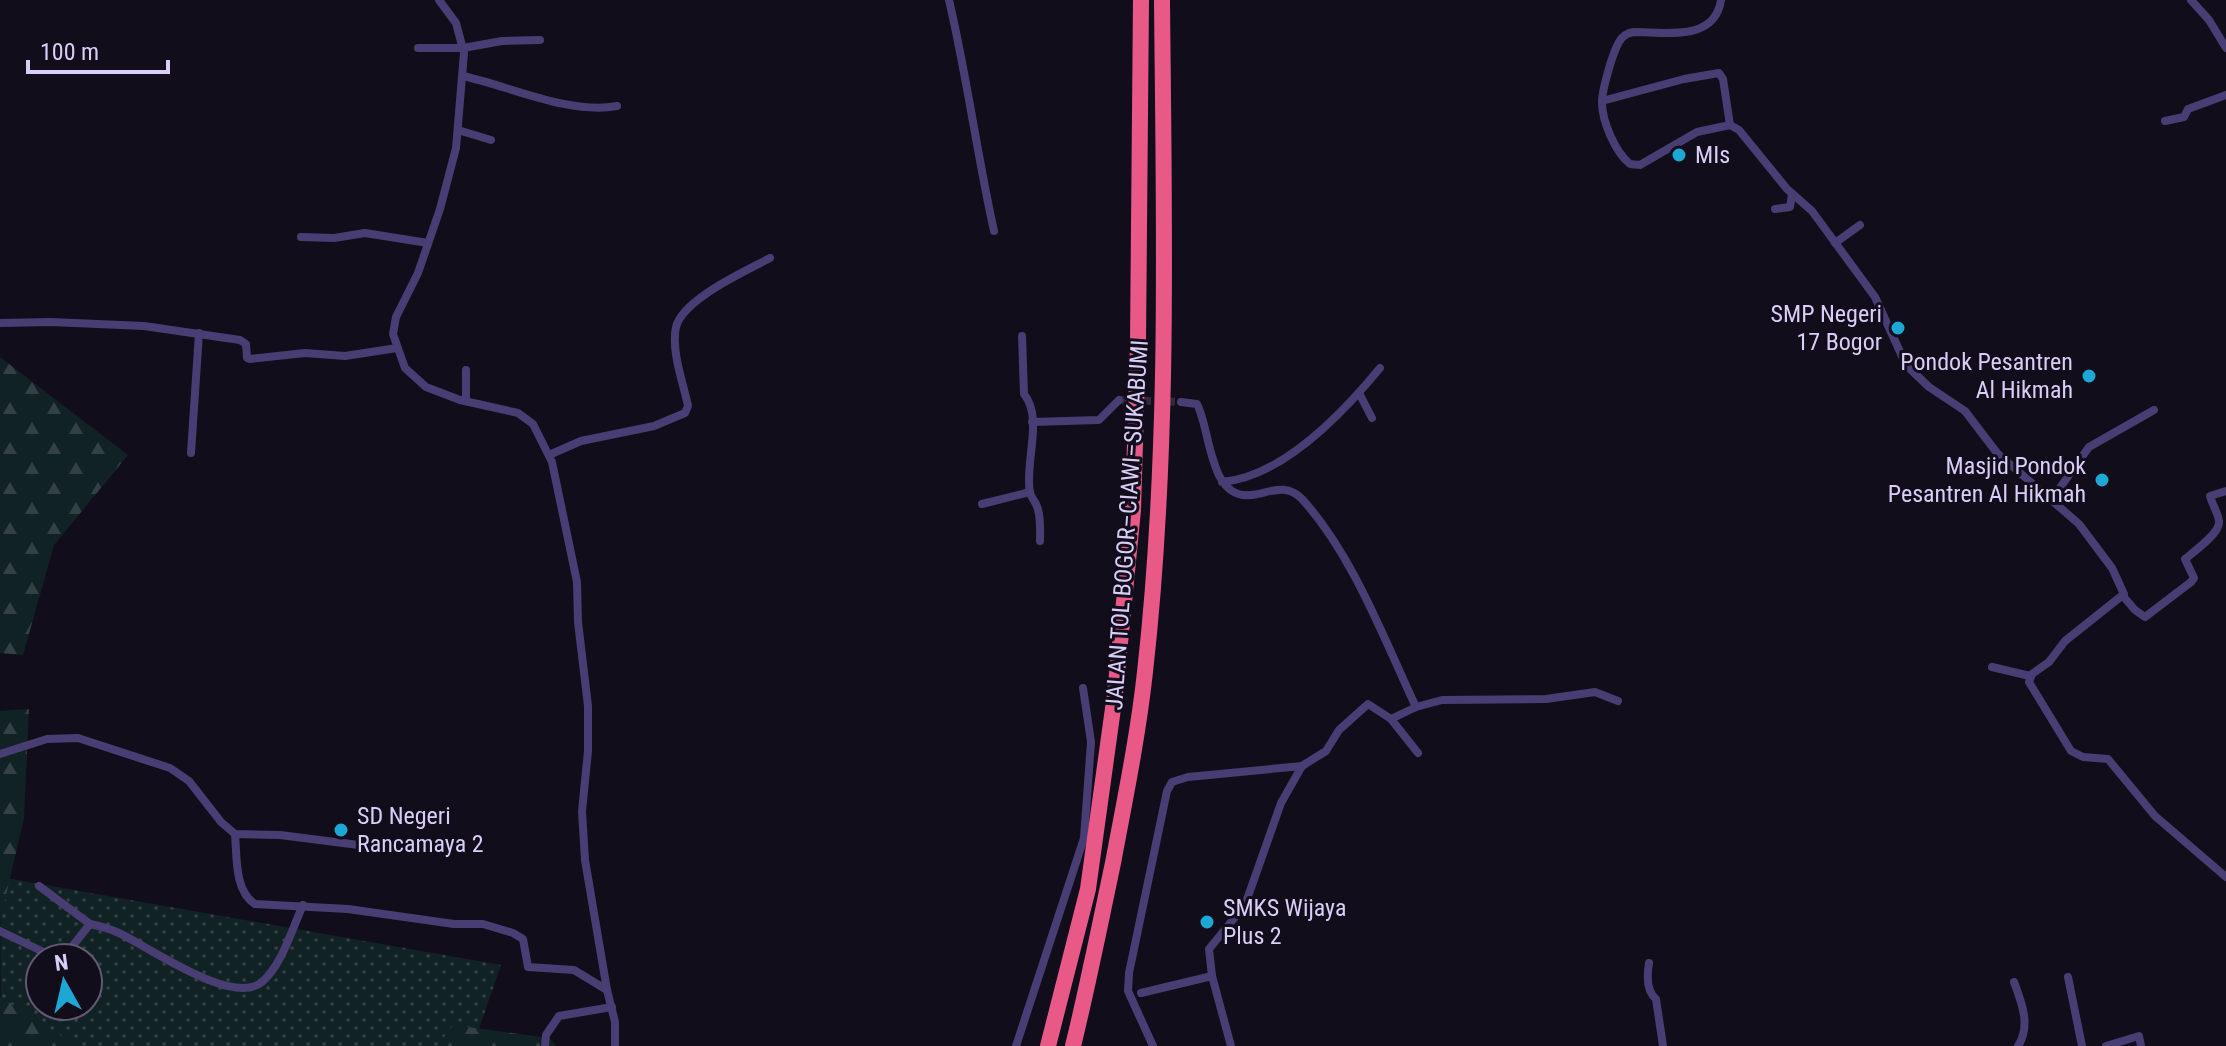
<svg xmlns="http://www.w3.org/2000/svg" width="2226" height="1046" font-family="'Roboto Condensed',sans-serif">
	<style>
		.grass { fill: url(#grass-dots); fill-rule: evenodd }
		.forest { fill: url(#forest-firs) }
		.lines { fill: none; stroke-linecap: round; stroke-linejoin: round }
		.minor-tunnel { stroke: #302a3c; stroke-width: 8; stroke-dasharray: 8 4; stroke-linecap: butt }
		.minor { stroke: #483e74; stroke-width: 8 }
		.motorway { stroke: #e95988; stroke-width: 16 }
		.poi-dot { fill: #1da7d5; stroke: #120d1b; stroke-width: 3 }
		.labels { text-anchor: middle; dominant-baseline: central; stroke-width: 6; stroke-linejoin: round; paint-order: stroke }
		.poi-label { font-size: 24px; fill: #d9cef8; stroke: #120d1b; text-anchor: start }
		.street-label { font-size: 24px; fill: #d9cef8; stroke: #120d1b }
	</style>
	<defs>
		<pattern id="grass-dots" width="8" height="8" patternUnits="userSpaceOnUse" patternTransform="scale(2)"><rect width="8" height="8" fill="#112224"/><path d="M2 2h.1M6 6h.1" fill="none" stroke="#334145" stroke-width="1.8" stroke-linecap="round"/></pattern>
		<pattern id="forest-firs" width="22" height="20" patternUnits="userSpaceOnUse" patternTransform="scale(2)"><rect width="22" height="20" fill="#112224"/><path d="M5 1l3.5 6h-7zM16 11l3.5 6h-7z" fill="#334145"/></pattern>
	</defs>
	<rect width="100%" height="100%" fill="#120d1b"/>
	<path class="grass" d="M0 877 501 965 473 1046H1ZM40 958H88V1006H40Z"/>
	<g class="forest">
		<polygon points="0,357 128,455 54,545 23,655 0,653"/>
		<polygon points="29,709 24,818 3,908 0,908 0,711"/>
		<polygon points="0,997 78,1046 0,1046"/>
		<polygon points="453,1025 549,1038 556,1046 437,1046"/>
	</g>
	<g class="lines">
		<polyline class="minor-tunnel" points="1119,400 1181,402"/>
		<g class="minor">
			<polyline points="439,0 456,23 464,53 456,148 440,209 418,273 396,317 393,334 405,368 426,387 460,400 518,413 533,424 552,462 577,582 578,622 588,706 588,751 582,811 585,860 607,990 615,1022 615,1046"/>
			<path d="M949 0C967 77 977 154 994 231"/>
			<path d="M1721 0C1715 42 1665 32 1634 32 1629 33 1627 33 1623 37 1614 44 1602 91 1602 102 1602 121 1615 152 1630 164L1640 165 1697 132 1730 125 1739 130 1787 189 1812 211 1875 297 1906 365 1929 387 1965 411 1997 453 2079 524 2112 568 2124 594 2065 641 2049 662 2032 674 2029 682 2071 751 2083 757 2108 759 2155 816 2226 877"/>
			<polyline points="2191,0 2209,20 2226,48"/>
			<polyline points="418,48 463,48 502,41 540,40"/>
			<path d="M463 76C509 86 570 115 617 106"/>
			<polyline points="1602,101 1684,79 1719,73 1723,79 1730,125"/>
			<polyline points="2165,121 2184,117 2188,109 2226,95"/>
			<polyline points="458,130 491,140"/>
			<polyline points="1775,209 1790,207 1792,194"/>
			<polyline points="301,237 334,238 365,233 428,243"/>
			<polyline points="1835,243 1860,225"/>
			<polyline points="0,323 51,322 144,326 240,340 246,344 247,358 250,359 305,353 345,356 397,348"/>
			<path d="M1022 336 1024 394C1044 418 1024 464 1030 493 1032 499 1037 503 1038 510 1041 520 1040 531 1040 541"/>
			<polyline points="1359,393 1372,418"/>
			<polyline points="466,401 466,370"/>
			<path d="M1181 402 1197 404C1211 431 1209 500 1251 495 1270 493 1285 482 1302 499 1353 555 1384 639 1416 707"/>
			<polyline points="1032,422 1099,420 1119,400"/>
			<polyline points="191,453 199,333"/>
			<path d="M549 455 581 441 654 426 685 413 688 406C683 382 671 351 676 327 683 299 746 271 770 258"/>
			<path d="M1222 482C1282 477 1343 413 1380 368"/>
			<polyline points="2052,499 2089,447 2154,410"/>
			<polyline points="982,504 1030,492"/>
			<path d="M2123 596 2135 610 2145 617 2191 582 2194 578 2185 559C2193 552 2221 533 2219 521 2218 513 2212 504 2210 496L2226 491"/>
			<polyline points="1992,667 2030,676"/>
			<polyline points="1391,719 1418,753"/>
			<polyline points="0,754 47,739 78,738 170,768 189,781 221,822 235,834 280,835 390,849"/>
			<path d="M235 834C237 855 234 891 255 904L348 909 454 924H483L513 933 523 939 528 967 574 970 607 990"/>
			<polyline points="39,886 90,924"/>
			<polyline points="0,931 56,958"/>
			<path d="M63 958 90 924C100 926 110 929 119 933 149 947 233 1007 262 982 282 965 292 929 303 905"/>
			<path d="M1649 963C1647 975 1646 991 1656 999L1663 1046"/>
			<polyline points="2068,977 2082,1046"/>
			<path d="M2014 982C2022 1003 2031 1026 2018 1046"/>
			<polyline points="1141,993 1212,976"/>
			<polyline points="545,1046 546,1035 559,1016 612,1007"/>
			<polyline points="1016,1046 1084,838 1091,742 1083,688"/>
			<polyline points="1153,1046 1128,991 1129,973 1167,791 1172,782 1188,777 1302,766 1326,751 1339,730 1368,704 1391,719 1416,707 1442,700 1546,699 1595,692 1618,701"/>
			<polyline points="1231,1046 1212,976 1209,949 1245,905 1281,803 1302,766"/>
			<polyline points="2106,1046 2139,1036 2141,1046"/>
		</g>
		<g class="motorway">
			<polyline points="1048,1046 1088,889 1115,694 1133,510 1138,341 1141,0"/>
			<path d="M1073 1046C1088 985 1100 924 1113 863 1125 799 1138 736 1145 672 1170 449 1164 224 1162 0"/>
		</g>
	</g>
	<g class="poi-dot">
		<circle cx="1679" cy="155" r="8"/>
		<circle cx="1898" cy="328" r="8"/>
		<circle cx="2089" cy="376" r="8"/>
		<circle cx="2102" cy="480" r="8"/>
		<circle cx="341" cy="830" r="8"/>
		<circle cx="1207" cy="922" r="8"/>
	</g>
	<g class="labels">
		<g class="poi-label">
			<text x="1695" y="155">MIs</text>
			<text x="1882" y="314" text-anchor="end">SMP Negeri<tspan x="1882" dy="28">17 Bogor</tspan></text>
			<text x="2073" y="362" text-anchor="end">Pondok Pesantren<tspan x="2073" dy="28">Al Hikmah</tspan></text>
			<text x="2086" y="466" text-anchor="end">Masjid Pondok<tspan x="2086" dy="28">Pesantren Al Hikmah</tspan></text>
			<text x="357" y="816">SD Negeri<tspan x="357" dy="28">Rancamaya 2</tspan></text>
			<text x="1223" y="908">SMKS Wijaya<tspan x="1223" dy="28">Plus 2</tspan></text>
		</g>
		<g class="street-label">
			<text transform="translate(1127 525) rotate(-86)">JALAN TOL BOGOR–CIAWI–SUKABUMI</text>
		</g>
	</g>
	<g transform="translate(64 982) rotate(352)"><circle r="38" fill="#120d1b" stroke="#625a73" stroke-width="2"/>
	<path d="M0-6L14 30L0 20L-14 30Z" fill="#1da7d5"/>
	<text y="-12" font-size="22" font-weight="bold" text-anchor="middle" fill="#d9cef8">N</text>
	</g>
	<path d="M28 60v12h140v-12" fill="none" stroke="#d9cef8" stroke-width="4"/>
	<text x="40" y="60" font-size="24" fill="#d9cef8" stroke="#120d1b" stroke-width="6" paint-order="stroke">100 m</text>
</svg>
